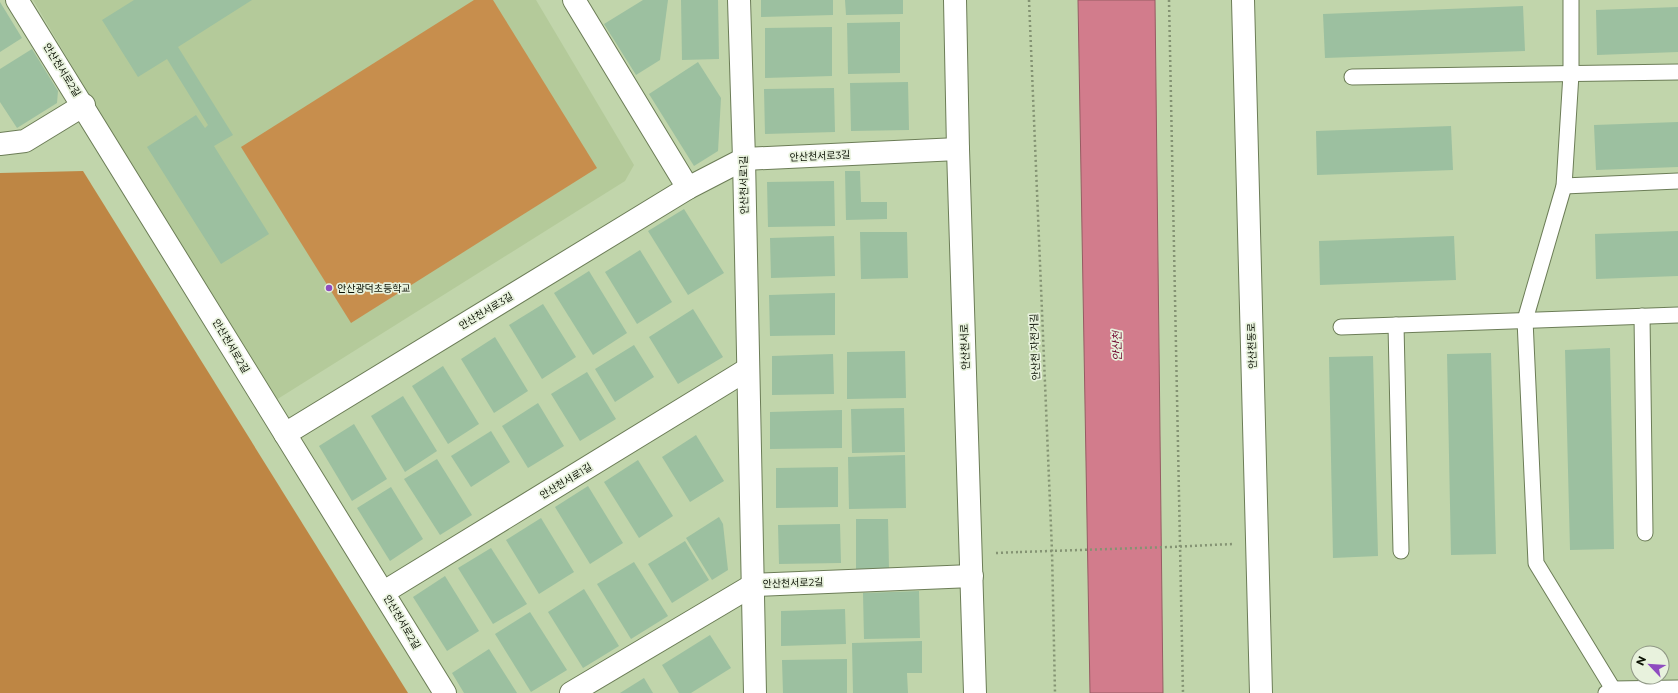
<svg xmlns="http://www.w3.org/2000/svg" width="1678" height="693" font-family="Montserrat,'Noto Sans KR',sans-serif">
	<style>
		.built { fill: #b4ca9a }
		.green { fill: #c78e4d }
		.forest { fill: #be8644 }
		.water { fill: #d27c8c; stroke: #965c63 }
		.building { fill: #9cc0a0 }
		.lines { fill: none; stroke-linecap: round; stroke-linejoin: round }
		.service-casing { stroke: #6c7d57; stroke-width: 17 }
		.minor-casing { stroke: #6c7d57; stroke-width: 24 }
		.tertiary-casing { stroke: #6c7d57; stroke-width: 24 }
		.path { stroke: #849373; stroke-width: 2.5; stroke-dasharray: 2 3; stroke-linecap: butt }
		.service { stroke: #fff; stroke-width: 15 }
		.minor { stroke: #fff; stroke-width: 22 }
		.tertiary { stroke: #fff; stroke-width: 22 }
		.path-bridge { stroke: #849373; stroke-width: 2.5; stroke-dasharray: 2 3; stroke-linecap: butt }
		.poi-dot { fill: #8f4cc0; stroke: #e8f2dd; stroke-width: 1.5 }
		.labels { text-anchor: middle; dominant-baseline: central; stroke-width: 3.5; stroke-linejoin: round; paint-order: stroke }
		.street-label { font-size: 10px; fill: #0b1104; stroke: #e8f2dd }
		.poi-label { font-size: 10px; fill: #0b1104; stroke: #e8f2dd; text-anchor: start }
		.water-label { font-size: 11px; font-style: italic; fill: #6d002a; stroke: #e8f2dd }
	</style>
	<rect width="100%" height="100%" fill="#c1d5ab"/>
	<polygon class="built" points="33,0 536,0 634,165 625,181 276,400 267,395"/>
	<polygon class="green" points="474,0 493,0 597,168 351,323 241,147"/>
	<polygon class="forest" points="83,171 408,693 0,693 0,173"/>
	<polygon class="water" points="1078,0 1155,0 1163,693 1090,693"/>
	<g class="building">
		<polygon points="134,0 252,0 178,47 233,135 214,146 269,234 221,264 147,147 196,115 205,128 208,125 167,59 138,77 102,20"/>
		<polygon points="643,0 668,0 660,60 636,75 604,24"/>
		<polygon points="681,0 718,0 719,59 682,60"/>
		<polygon points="761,0 833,0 833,15 761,17"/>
		<polygon points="845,0 903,0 903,14 846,15"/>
		<polygon points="0,2 22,38 0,52"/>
		<polygon points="1523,6 1525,51 1325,58 1323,14"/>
		<polygon points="1678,7 1678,52 1597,55 1596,10"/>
		<polygon points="900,22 900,73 848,74 847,23"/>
		<polygon points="832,27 832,76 765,78 765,28"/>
		<polygon points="32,49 58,91 57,103 17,128 0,102 0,69"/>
		<polygon points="698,62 721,98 718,151 694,166 649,94"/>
		<polygon points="908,82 909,130 851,131 850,83"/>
		<polygon points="834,88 835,132 765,134 764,89"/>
		<polygon points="1678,122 1678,167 1596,170 1594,125"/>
		<polygon points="1451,126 1453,170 1317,175 1316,131"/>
		<polygon points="845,171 860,171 861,202 887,202 887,219 846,220"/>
		<polygon points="834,181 835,226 768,227 767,182"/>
		<polygon points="684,209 724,273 688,295 648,231"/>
		<polygon points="1678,231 1678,276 1596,279 1595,234"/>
		<polygon points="860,232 907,232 908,278 861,279"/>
		<polygon points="834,236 835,276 771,278 770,238"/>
		<polygon points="1454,236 1456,280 1320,285 1319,241"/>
		<polygon points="640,250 672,302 637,324 605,272"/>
		<polygon points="589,271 627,333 593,355 554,293"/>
		<polygon points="835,293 835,335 770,336 769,295"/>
		<polygon points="543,304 576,357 542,379 509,325"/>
		<polygon points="693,309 723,357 678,384 649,337"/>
		<polygon points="495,337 528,391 494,413 461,359"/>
		<polygon points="634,345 654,377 615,402 595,369"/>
		<polygon points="1610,348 1614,549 1570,550 1565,350"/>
		<polygon points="905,351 906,398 847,399 847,352"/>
		<polygon points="1491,353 1496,554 1451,555 1447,354"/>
		<polygon points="833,354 834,394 772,395 772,356"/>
		<polygon points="1373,356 1378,556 1333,558 1329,357"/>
		<polygon points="443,366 479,424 448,444 412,386"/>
		<polygon points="587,372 616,419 580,441 551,394"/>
		<polygon points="403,396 437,451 405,472 371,416"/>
		<polygon points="538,403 564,446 528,468 502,426"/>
		<polygon points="904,408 905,452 852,453 851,409"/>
		<polygon points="842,410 842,448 770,449 770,412"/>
		<polygon points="354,424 387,479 352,501 319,446"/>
		<polygon points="491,431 510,462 471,487 451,456"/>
		<polygon points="696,435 724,481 690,502 662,457"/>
		<polygon points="905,455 906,508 849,509 848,457"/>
		<polygon points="437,459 472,515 440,535 404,479"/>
		<polygon points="638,460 673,516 639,538 604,482"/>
		<polygon points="838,467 838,507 776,508 776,468"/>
		<polygon points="588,486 623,543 590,564 555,507"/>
		<polygon points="391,487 423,539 390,561 357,508"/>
		<polygon points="719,517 723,524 728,570 712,580 686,538"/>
		<polygon points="541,518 574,572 539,594 506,540"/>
		<polygon points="856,519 888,519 889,569 856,570"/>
		<polygon points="840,524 841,563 779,564 778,525"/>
		<polygon points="685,541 709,580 672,603 648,564"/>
		<polygon points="491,548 527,604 493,624 458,568"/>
		<polygon points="634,562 668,616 631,639 597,584"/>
		<polygon points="445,576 479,631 447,651 413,597"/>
		<polygon points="584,589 619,646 583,668 548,612"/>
		<polygon points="919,591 920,638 864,639 863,593"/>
		<polygon points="845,609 846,644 781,646 781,611"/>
		<polygon points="530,612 567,670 531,692 495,634"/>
		<polygon points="710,635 731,668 691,693 679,693 662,665"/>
		<polygon points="922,641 922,673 907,673 908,693 853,693 852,643"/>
		<polygon points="489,649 517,693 464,693 452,673"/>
		<polygon points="847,659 847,693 783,693 782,660"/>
		<polygon points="644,678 653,693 620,693"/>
	</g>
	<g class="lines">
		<defs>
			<g id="service">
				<polyline points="1571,0 1571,74 1564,186 1525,320 1536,563 1613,689"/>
				<polyline points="1352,77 1678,72"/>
				<polyline points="1564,186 1678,181"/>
				<polyline points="1642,316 1645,533"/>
				<polyline points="1396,325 1401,551"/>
				<polyline points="1341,327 1678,315"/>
				<polyline points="1606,693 1613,689 1678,688"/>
			</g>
			<g id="minor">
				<polyline points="17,0 445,693"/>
				<polyline points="574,0 688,188"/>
				<polyline points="739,0 744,159 755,693"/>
				<polyline points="0,144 25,141 84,105"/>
				<polyline points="285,434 688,188 744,159 958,149"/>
				<polyline points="384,592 748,369"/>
				<polyline points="571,693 753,585 972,576"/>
			</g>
			<g id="tertiary">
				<polyline points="955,0 958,149 975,693"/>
				<polyline points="1243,0 1261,693"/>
			</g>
		</defs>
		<use href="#service" class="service-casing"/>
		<use href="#minor" class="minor-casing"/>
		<use href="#tertiary" class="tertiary-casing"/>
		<g class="path">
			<polyline points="1029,0 1052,551 1055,693"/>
			<polyline points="1169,0 1183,693"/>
			<polyline points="1170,547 1233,544"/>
			<polyline points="996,553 1020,552"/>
		</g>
		<use href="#service" class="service"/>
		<use href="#minor" class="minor"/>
		<use href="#tertiary" class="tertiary"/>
		<polyline class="path-bridge" points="1020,552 1170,547"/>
	</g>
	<circle class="poi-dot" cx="329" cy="288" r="4"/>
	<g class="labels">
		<g class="street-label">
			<text transform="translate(62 70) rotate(58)">안산천서로2길</text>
			<text transform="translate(820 156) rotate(-3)">안산천서로3길</text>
			<text transform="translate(744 185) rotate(-91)">안산천서로1길</text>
			<text transform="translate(486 311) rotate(-31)">안산천서로3길</text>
			<text transform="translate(231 346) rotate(59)">안산천서로2길</text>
			<text transform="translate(1252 346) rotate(-92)">안산천동로</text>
			<text transform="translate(965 347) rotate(-92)">안산천서로</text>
			<text transform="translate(1035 347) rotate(-92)">안산천 자전거길</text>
			<text transform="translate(566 481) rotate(-31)">안산천서로1길</text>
			<text transform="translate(793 583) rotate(-2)">안산천서로2길</text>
			<text transform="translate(402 622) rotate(59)">안산천서로2길</text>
		</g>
		<g class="poi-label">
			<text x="337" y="288">안산광덕초등학교</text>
		</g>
		<g class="water-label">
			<text transform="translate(1117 346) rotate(-91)">안산천</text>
		</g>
	</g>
	<g transform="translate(1650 665) rotate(295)"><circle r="19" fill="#e8f2dd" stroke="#909886"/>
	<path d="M0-3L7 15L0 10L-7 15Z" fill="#8f4cc0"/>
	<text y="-6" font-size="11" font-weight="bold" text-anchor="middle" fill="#0b1104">N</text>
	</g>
</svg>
